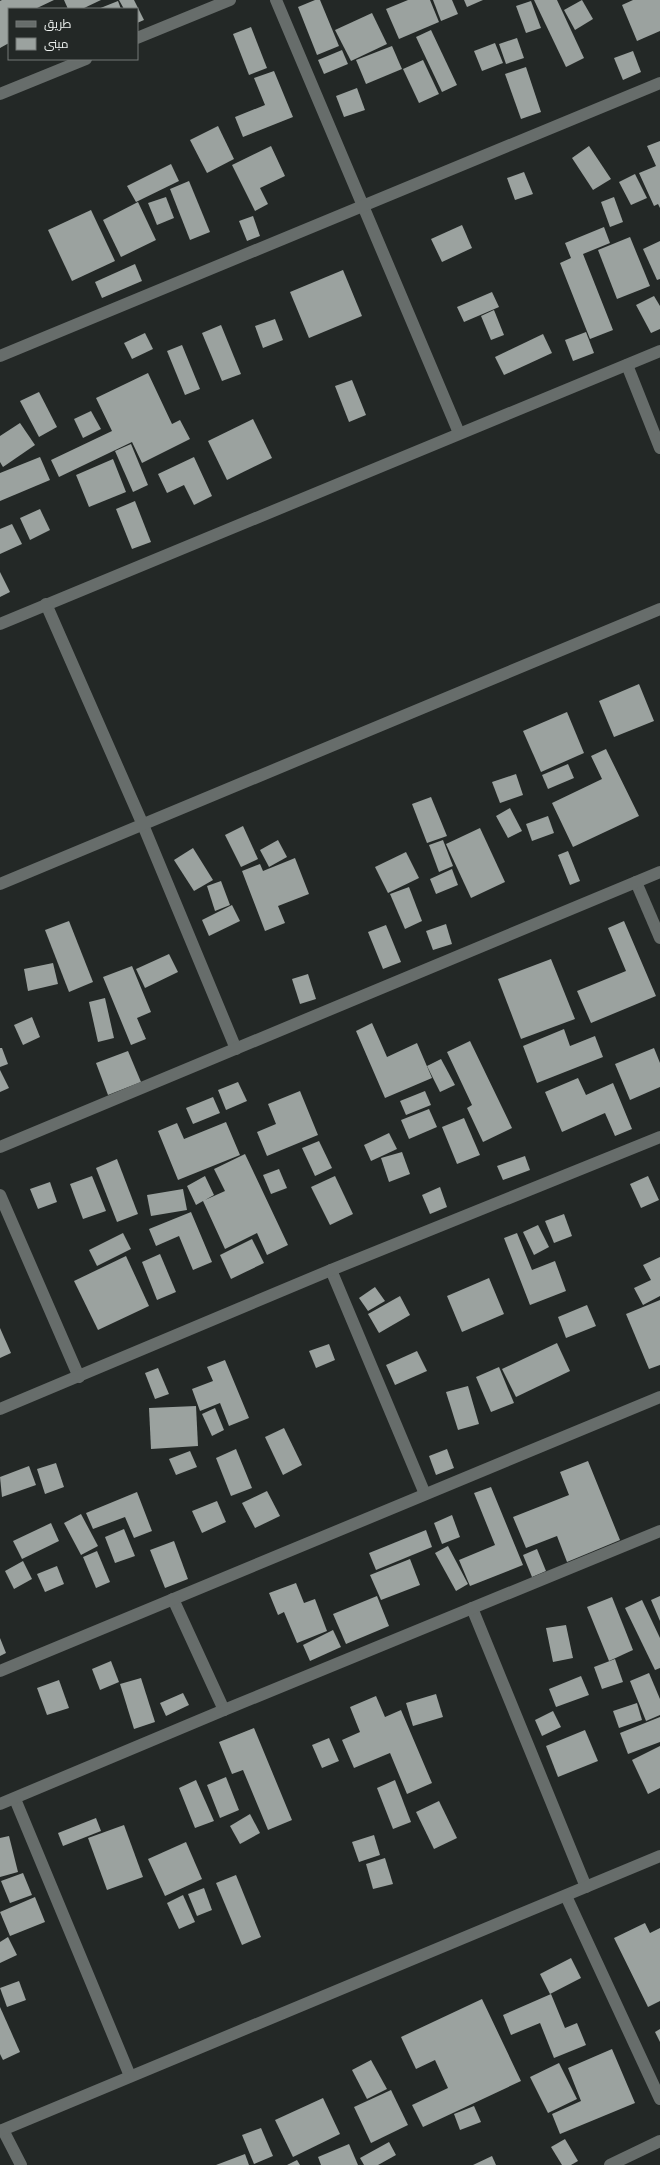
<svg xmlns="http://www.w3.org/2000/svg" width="660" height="2165" font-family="Inter,Cairo,sans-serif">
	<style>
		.building { fill: #9ba29f }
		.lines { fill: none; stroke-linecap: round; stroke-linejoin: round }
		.minor { stroke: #676d6b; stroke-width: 12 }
	</style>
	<rect width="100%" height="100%" fill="#232826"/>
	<g class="building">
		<polygon points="2,0 54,0 35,9 9,9 9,43 0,48 0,1"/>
		<polygon points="64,0 101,0 82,9 68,9"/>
		<polygon points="119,0 134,0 144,20 137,23 137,9 124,9"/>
		<polygon points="315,0 320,0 339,46 317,55 298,7"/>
		<polygon points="408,0 430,0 439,22 399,39 386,9"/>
		<polygon points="433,0 452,0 458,14 441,21"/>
		<polygon points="464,0 483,0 467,7"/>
		<polygon points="534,0 557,0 584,58 566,67"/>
		<polygon points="582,0 593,19 575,30 564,10"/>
		<polygon points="633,0 660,0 660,31 637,41 622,5"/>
		<polygon points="118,1 121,9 98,9"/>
		<polygon points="531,1 541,28 526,33 516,6"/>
		<polygon points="372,13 387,44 351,61 335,30"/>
		<polygon points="251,27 267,68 249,75 233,34"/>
		<polygon points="431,30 457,85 442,92 416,37"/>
		<polygon points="517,38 524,58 506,64 499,44"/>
		<polygon points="495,43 503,63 482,71 474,51"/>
		<polygon points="392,46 402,69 366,84 356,60"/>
		<polygon points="342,50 348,64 324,74 318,60"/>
		<polygon points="633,51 641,72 623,80 614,58"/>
		<polygon points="423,60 439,94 419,103 403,69"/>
		<polygon points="526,67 541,112 521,119 505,74"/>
		<polygon points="274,71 293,117 243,137 235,117 265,105 254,78"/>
		<polygon points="357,88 365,110 344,117 336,96"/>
		<polygon points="218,126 234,159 207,173 190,140"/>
		<polygon points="660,141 660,208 658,204 654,206 639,173 656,166 647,146"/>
		<polygon points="271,146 285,176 260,188 268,204 255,211 232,165"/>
		<polygon points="589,146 611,179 593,190 572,158"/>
		<polygon points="171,164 179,181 136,202 127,186"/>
		<polygon points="524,172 533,194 515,200 507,178"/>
		<polygon points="635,174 647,198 631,205 619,182"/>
		<polygon points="189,181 210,232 190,240 170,189"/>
		<polygon points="166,197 174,218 157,225 148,203"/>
		<polygon points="614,197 623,222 610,227 601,202"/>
		<polygon points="138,202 156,240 121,257 103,220"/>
		<polygon points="91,210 115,261 72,281 48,230"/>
		<polygon points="253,216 260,236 247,241 239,221"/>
		<polygon points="462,225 472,248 442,262 431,239"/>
		<polygon points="604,227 610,243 583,254 613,330 590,339 560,263 571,258 565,243"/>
		<polygon points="630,237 650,286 617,299 598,250"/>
		<polygon points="660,241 660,279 657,280 643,249"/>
		<polygon points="135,264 142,281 102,298 95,282"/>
		<polygon points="343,270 362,316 309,338 290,292"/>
		<polygon points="492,292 499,307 464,322 457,307"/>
		<polygon points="654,296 660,306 660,329 651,333 636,305"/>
		<polygon points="494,310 504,335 491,340 481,316"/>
		<polygon points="275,319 283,340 263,348 255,326"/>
		<polygon points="221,325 241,374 222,381 202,333"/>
		<polygon points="586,332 594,353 573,361 565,340"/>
		<polygon points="145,333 153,349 132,359 124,343"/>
		<polygon points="543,334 552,353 504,375 495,357"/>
		<polygon points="182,345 200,389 185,395 167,351"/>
		<polygon points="148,373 172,424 180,420 190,439 142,463 132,442 59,477 51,460 112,431 96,398"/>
		<polygon points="352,380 366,415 349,422 335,386"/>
		<polygon points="39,392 57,427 39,437 20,401"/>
		<polygon points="91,411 101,429 83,438 74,419"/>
		<polygon points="253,419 272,458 227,480 208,441"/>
		<polygon points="20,423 35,445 3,467 0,462 0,436"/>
		<polygon points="131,444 148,485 133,492 115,451"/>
		<polygon points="40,457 50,480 0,501 0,473"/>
		<polygon points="194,457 212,496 194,505 184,485 167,493 158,474"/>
		<polygon points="113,459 126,492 89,507 76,475"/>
		<polygon points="135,501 151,542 132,549 116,509"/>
		<polygon points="40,509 50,530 30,540 20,518"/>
		<polygon points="12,524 22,544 0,554 0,529"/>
		<polygon points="0,572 10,592 0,597"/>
		<polygon points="639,684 654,721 614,737 599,701"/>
		<polygon points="567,712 584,753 541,772 523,731"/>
		<polygon points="606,749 639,816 573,847 552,803 602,779 591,756"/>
		<polygon points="568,764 574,778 548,789 542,775"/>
		<polygon points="516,774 523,795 500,803 492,782"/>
		<polygon points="431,797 447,836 427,843 412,804"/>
		<polygon points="510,808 522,831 508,838 496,816"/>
		<polygon points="548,816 554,833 532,841 526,824"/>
		<polygon points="243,826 258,859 241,867 225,835"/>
		<polygon points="480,828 505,882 471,898 446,844"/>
		<polygon points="278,840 287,857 269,867 260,850"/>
		<polygon points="443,840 453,866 439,872 429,845"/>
		<polygon points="193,848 213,880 194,891 174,860"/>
		<polygon points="568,851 580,881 570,885 558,855"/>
		<polygon points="406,852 419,878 388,893 375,867"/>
		<polygon points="295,858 309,894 278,906 285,923 265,931 242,871 260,864 263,871"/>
		<polygon points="452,869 458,885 436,894 430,879"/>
		<polygon points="221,881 230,905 215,911 207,886"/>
		<polygon points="409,887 422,921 405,929 390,894"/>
		<polygon points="232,905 240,921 209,936 202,920"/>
		<polygon points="69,921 93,982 69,992 45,930"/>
		<polygon points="624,921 656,996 591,1023 577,991 626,971 608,928"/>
		<polygon points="446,924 452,944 433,950 426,931"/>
		<polygon points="386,925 401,962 383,969 368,932"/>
		<polygon points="169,954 178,972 145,988 136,969"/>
		<polygon points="551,959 575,1019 521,1039 498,979"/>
		<polygon points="53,963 58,984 28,991 24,969"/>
		<polygon points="132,966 151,1012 137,1018 146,1039 131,1045 103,977"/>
		<polygon points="308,974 316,999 300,1004 292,979"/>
		<polygon points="105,998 114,1038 98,1042 89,1002"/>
		<polygon points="32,1017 40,1037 23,1045 14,1025"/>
		<polygon points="372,1023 387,1057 417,1043 432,1078 385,1098 356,1031"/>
		<polygon points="564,1029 570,1046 595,1036 603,1057 537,1083 523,1046"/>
		<polygon points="470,1041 512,1128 483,1142 467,1108 472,1105 447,1052"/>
		<polygon points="0,1048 2,1048 8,1064 0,1067"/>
		<polygon points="654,1048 660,1063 660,1087 630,1100 615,1064"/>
		<polygon points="128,1051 141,1082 108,1095 96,1063"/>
		<polygon points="441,1059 455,1085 440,1092 427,1066"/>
		<polygon points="0,1070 9,1088 0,1092"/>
		<polygon points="578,1078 586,1095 613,1083 632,1129 615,1136 605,1113 562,1132 545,1092"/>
		<polygon points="238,1082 247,1101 226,1110 218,1090"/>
		<polygon points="300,1091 318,1135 267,1156 257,1132 276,1124 268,1104"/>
		<polygon points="425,1091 431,1105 406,1115 400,1101"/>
		<polygon points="213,1097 220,1113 193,1124 186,1108"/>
		<polygon points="429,1109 437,1127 409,1139 401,1120"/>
		<polygon points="464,1118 480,1155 457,1164 442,1127"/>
		<polygon points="226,1122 240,1155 178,1180 158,1131 177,1123 184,1139"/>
		<polygon points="389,1133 397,1149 371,1161 364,1145"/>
		<polygon points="319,1141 332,1168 315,1176 302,1148"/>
		<polygon points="402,1152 410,1174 389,1182 381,1158"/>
		<polygon points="245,1154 288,1245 267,1255 257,1233 225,1249 203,1201 196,1205 187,1186 205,1176 214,1195 205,1200 225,1191 214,1169"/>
		<polygon points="525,1156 530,1170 503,1180 497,1166"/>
		<polygon points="117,1159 138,1214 117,1222 96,1168"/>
		<polygon points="279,1169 287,1188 271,1194 263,1175"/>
		<polygon points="92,1176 106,1211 83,1219 70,1184"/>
		<polygon points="335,1176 353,1214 330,1225 311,1187"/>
		<polygon points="648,1176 659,1200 641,1208 630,1184"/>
		<polygon points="50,1182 57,1202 38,1209 30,1189"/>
		<polygon points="440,1187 447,1207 430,1214 422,1195"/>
		<polygon points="183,1189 187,1210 151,1216 147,1195"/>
		<polygon points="191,1212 212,1262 193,1270 179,1236 156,1246 149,1229"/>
		<polygon points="564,1214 572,1236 554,1243 545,1221"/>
		<polygon points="538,1225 549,1247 534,1255 523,1232"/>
		<polygon points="123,1233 131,1249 97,1266 89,1250"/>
		<polygon points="517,1233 532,1270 555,1261 566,1291 530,1305 504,1238"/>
		<polygon points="252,1239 264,1263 231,1279 220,1255"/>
		<polygon points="160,1254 176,1292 157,1300 142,1262"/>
		<polygon points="126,1256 149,1306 98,1330 74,1281"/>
		<polygon points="660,1257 660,1296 643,1305 634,1288 651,1280 643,1265"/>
		<polygon points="489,1278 504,1314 462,1332 447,1296"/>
		<polygon points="375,1287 385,1301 368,1311 359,1298"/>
		<polygon points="400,1296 410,1315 379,1333 368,1314"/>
		<polygon points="660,1300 660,1365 649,1369 626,1314"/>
		<polygon points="587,1305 596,1326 566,1338 558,1317"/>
		<polygon points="0,1328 11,1353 0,1358"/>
		<polygon points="557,1343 570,1371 516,1397 502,1369"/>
		<polygon points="329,1344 335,1360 316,1368 309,1351"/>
		<polygon points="417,1351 427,1371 395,1385 386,1365"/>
		<polygon points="225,1360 249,1418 229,1426 220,1403 200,1411 192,1389 213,1381 207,1367"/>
		<polygon points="499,1367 514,1403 491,1412 476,1377"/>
		<polygon points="158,1368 169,1394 155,1399 145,1373"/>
		<polygon points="468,1386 479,1424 458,1430 446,1392"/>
		<polygon points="196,1406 198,1446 151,1449 149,1408"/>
		<polygon points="215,1408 224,1430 212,1436 202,1414"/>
		<polygon points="284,1428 302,1465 283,1475 265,1437"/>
		<polygon points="236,1449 252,1488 231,1496 216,1458"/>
		<polygon points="447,1449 454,1468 436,1475 429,1456"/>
		<polygon points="190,1451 197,1467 176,1475 169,1459"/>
		<polygon points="588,1461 620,1540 567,1562 557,1536 526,1548 513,1517 569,1495 560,1472"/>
		<polygon points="56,1463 64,1487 45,1494 37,1469"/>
		<polygon points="29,1466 36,1485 2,1497 0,1477"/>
		<polygon points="491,1487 523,1565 470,1586 459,1560 495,1545 474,1493"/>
		<polygon points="267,1491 280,1516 255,1528 242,1503"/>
		<polygon points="137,1492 152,1531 134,1538 125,1517 93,1529 86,1513"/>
		<polygon points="217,1501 226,1522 202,1533 192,1511"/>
		<polygon points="81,1514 98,1546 81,1555 64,1523"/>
		<polygon points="452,1515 460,1537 442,1544 434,1523"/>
		<polygon points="51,1523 59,1541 22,1559 13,1541"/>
		<polygon points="124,1529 135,1556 115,1563 105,1537"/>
		<polygon points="426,1530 432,1547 376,1570 369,1553"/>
		<polygon points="174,1541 188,1579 165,1588 150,1550"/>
		<polygon points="448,1546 468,1584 456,1591 435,1553"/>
		<polygon points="537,1549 546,1571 532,1577 523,1555"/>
		<polygon points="97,1551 110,1582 96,1588 83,1557"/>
		<polygon points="410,1559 420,1585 381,1600 370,1575"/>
		<polygon points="23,1561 32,1579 14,1589 5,1571"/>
		<polygon points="57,1566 64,1584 45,1592 37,1574"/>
		<polygon points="296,1583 304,1603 315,1599 327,1631 297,1643 284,1612 278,1615 269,1593"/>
		<polygon points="377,1596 389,1626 346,1644 333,1614"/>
		<polygon points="660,1596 660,1621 651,1600"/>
		<polygon points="612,1597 633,1650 609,1661 587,1607"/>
		<polygon points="642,1600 660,1638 660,1668 655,1670 625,1608"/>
		<polygon points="566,1625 573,1658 553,1662 546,1628"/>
		<polygon points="333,1630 341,1647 310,1661 303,1645"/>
		<polygon points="0,1638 6,1653 0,1656"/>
		<polygon points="615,1659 623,1682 602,1689 594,1667"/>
		<polygon points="111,1661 119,1682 100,1690 92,1669"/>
		<polygon points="649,1673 660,1699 660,1715 646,1721 630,1681"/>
		<polygon points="581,1676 589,1695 556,1707 549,1689"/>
		<polygon points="141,1678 155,1722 134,1729 120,1684"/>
		<polygon points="59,1680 69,1708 47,1715 37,1688"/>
		<polygon points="183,1693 189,1705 166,1716 160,1703"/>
		<polygon points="436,1694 443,1717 413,1726 406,1703"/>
		<polygon points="376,1696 385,1717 401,1710 432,1783 407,1794 390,1753 354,1768 342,1740 360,1732 350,1707"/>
		<polygon points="637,1703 642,1720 619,1728 613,1711"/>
		<polygon points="553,1711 561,1727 542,1736 535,1720"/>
		<polygon points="660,1717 660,1742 628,1754 620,1733"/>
		<polygon points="254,1728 292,1820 268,1830 243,1770 232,1774 219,1742"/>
		<polygon points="585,1730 598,1761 558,1777 546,1746"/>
		<polygon points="329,1738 339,1761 322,1768 312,1745"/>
		<polygon points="660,1746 660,1788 648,1794 632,1760"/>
		<polygon points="226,1777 239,1810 220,1818 207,1785"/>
		<polygon points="196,1780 214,1821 195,1828 179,1788"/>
		<polygon points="395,1780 411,1822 393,1829 377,1788"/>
		<polygon points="439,1801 457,1838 434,1849 416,1812"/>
		<polygon points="250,1814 260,1833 240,1844 230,1826"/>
		<polygon points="96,1818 101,1831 63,1846 58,1833"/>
		<polygon points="124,1825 143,1877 107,1890 88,1838"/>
		<polygon points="374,1835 380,1855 359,1862 352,1842"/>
		<polygon points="9,1836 18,1872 0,1877 0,1838"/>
		<polygon points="186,1842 202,1879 165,1896 148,1859"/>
		<polygon points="385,1858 393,1884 373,1889 366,1864"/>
		<polygon points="23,1873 32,1895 10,1903 1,1881"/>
		<polygon points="236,1875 261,1937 242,1945 216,1883"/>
		<polygon points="204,1888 212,1910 197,1916 188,1894"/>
		<polygon points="183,1895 195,1922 179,1929 167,1903"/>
		<polygon points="35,1897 45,1922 10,1936 0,1912"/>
		<polygon points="645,1923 650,1933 660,1928 660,2001 648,2007 614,1938"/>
		<polygon points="8,1937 17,1955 0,1963 0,1942"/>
		<polygon points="571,1958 581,1978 550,1994 540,1974"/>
		<polygon points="19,1981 26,2000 7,2007 0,1988"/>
		<polygon points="551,1994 565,2028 577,2023 586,2045 554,2058 540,2023 511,2035 503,2015"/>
		<polygon points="482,1999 521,2081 423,2127 412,2105 448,2088 435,2060 416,2069 401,2037"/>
		<polygon points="0,2007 20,2052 3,2060 0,2054"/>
		<polygon points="660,2029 660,2042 655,2032"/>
		<polygon points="612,2049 635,2103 560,2134 552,2114 581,2101 568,2068"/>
		<polygon points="371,2060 387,2089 367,2099 352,2070"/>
		<polygon points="559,2063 577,2099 548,2113 530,2077"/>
		<polygon points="391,2090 408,2125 371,2143 354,2107"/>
		<polygon points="323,2098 340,2134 293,2157 275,2120"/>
		<polygon points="474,2106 481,2122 460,2130 454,2114"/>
		<polygon points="261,2128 273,2156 254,2164 242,2135"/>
		<polygon points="565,2139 578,2161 571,2165 562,2165 551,2147"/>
		<polygon points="389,2142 396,2155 378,2165 364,2165 360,2158"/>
		<polygon points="349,2144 358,2165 321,2165 318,2157"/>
		<polygon points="245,2154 249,2165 216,2165"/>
		<polygon points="492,2156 496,2165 473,2165"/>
		<polygon points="297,2160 300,2165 287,2165"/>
	</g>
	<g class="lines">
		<g class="minor">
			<polyline points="276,0 459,433"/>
			<polyline points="137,38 230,0"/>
			<polyline points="0,94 86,59"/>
			<polyline points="0,356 660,83"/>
			<polyline points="627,365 660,448"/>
			<polyline points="46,604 143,825 236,1049"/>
			<polyline points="0,624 660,351"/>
			<polyline points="636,882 660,938"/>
			<polyline points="0,884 660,609"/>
			<polyline points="0,1147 660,872"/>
			<polyline points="0,1195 79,1377"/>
			<polyline points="331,1270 425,1494"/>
			<polyline points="0,1409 331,1270 660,1137"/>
			<polyline points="173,1599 224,1710"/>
			<polyline points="472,1608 586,1887"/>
			<polyline points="0,1671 660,1397"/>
			<polyline points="15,1799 130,2076"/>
			<polyline points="0,1804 224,1710 660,1531"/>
			<polyline points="566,1896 660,2099"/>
			<polyline points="3,2130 21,2165"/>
			<polyline points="0,2131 660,1856"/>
			<polyline points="610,2165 660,2141"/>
		</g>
	</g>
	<rect x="8" y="8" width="130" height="52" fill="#232826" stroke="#757977"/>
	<rect x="16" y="21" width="20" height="6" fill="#676d6b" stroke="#757977"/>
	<text x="44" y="28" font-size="12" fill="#eff3f1">طريق</text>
	<rect x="16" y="38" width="20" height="12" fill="#9ba29f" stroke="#757977"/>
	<text x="44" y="48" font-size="12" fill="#eff3f1">مبنى</text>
</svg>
